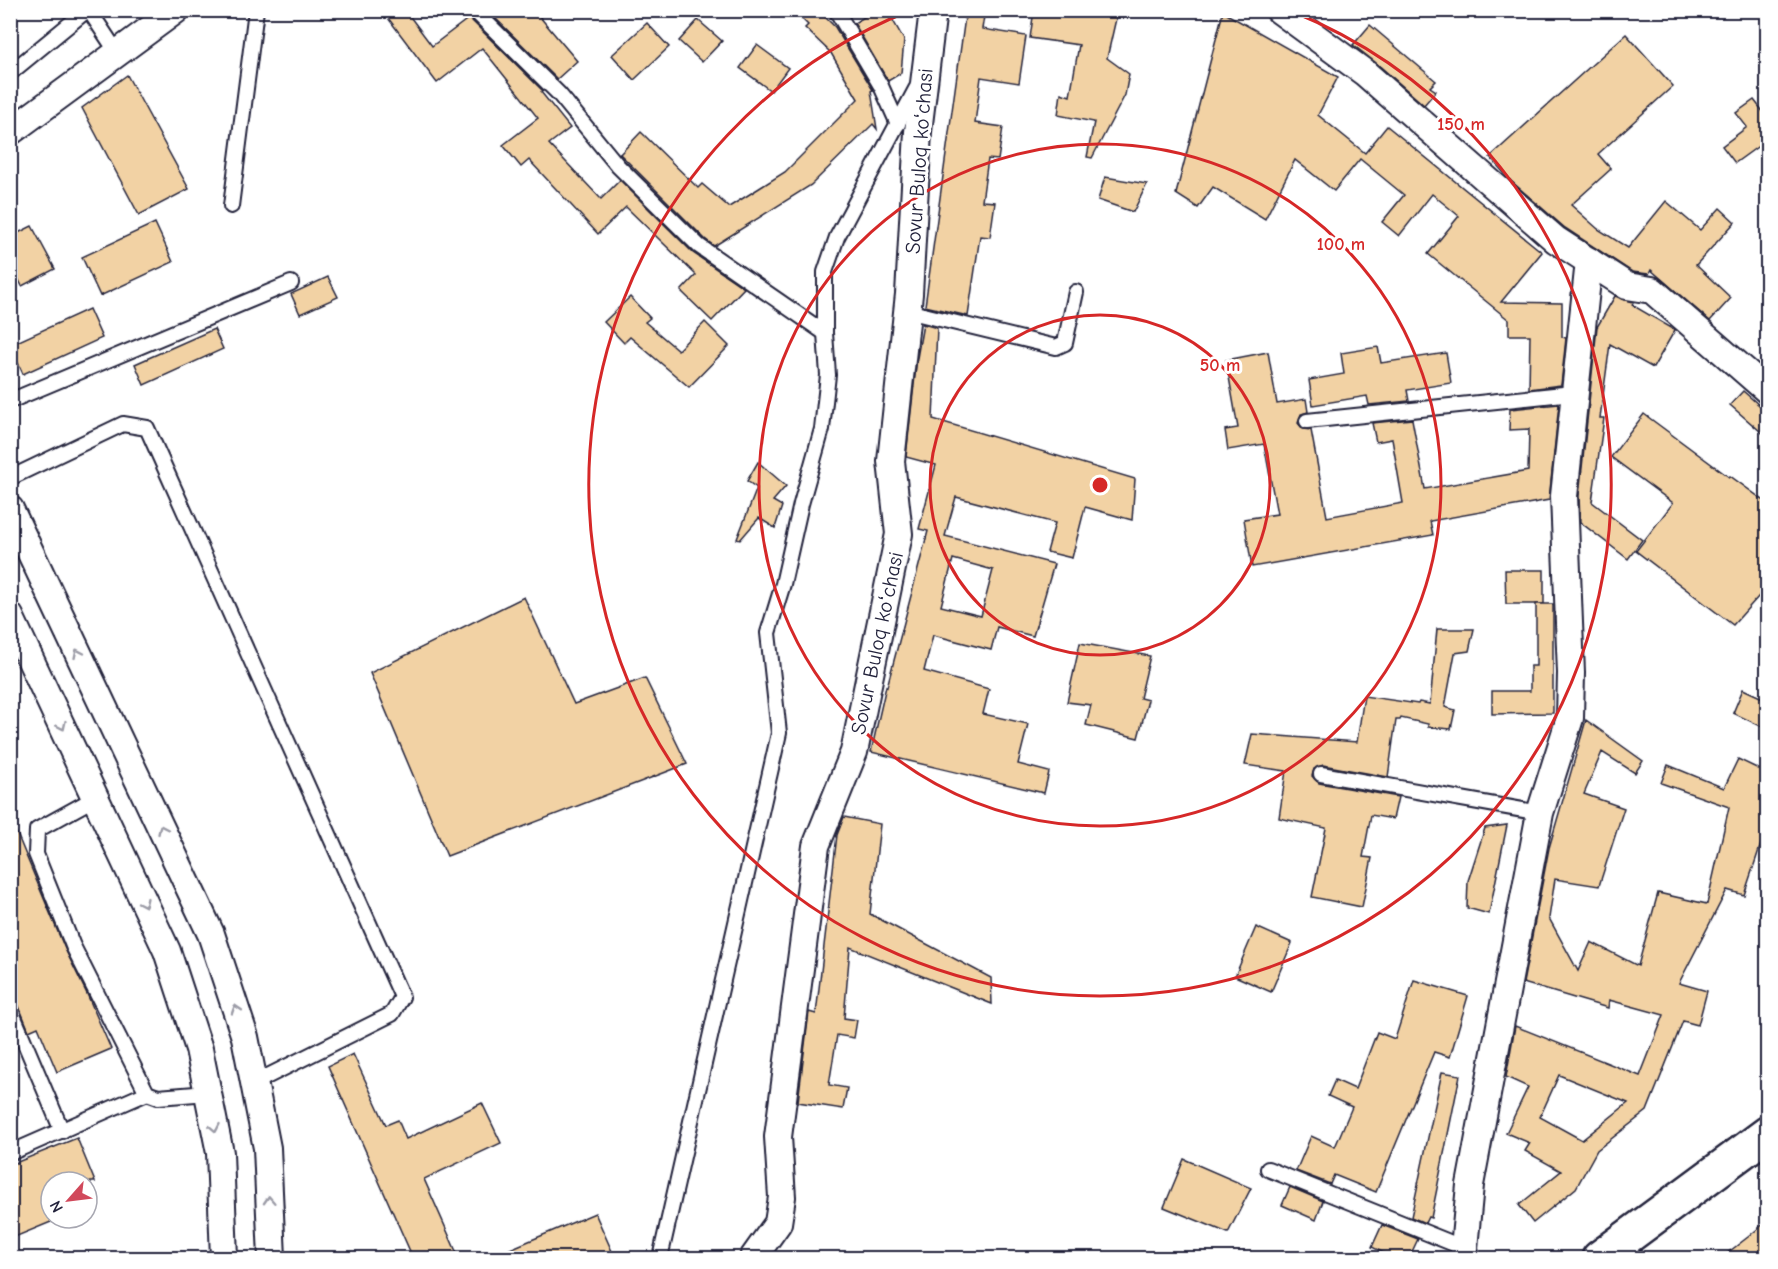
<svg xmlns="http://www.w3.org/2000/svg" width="1778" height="1269" font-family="'Comic Neue',sans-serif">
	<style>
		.building { fill: #f2d2a4; stroke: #22223b; stroke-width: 1.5; fill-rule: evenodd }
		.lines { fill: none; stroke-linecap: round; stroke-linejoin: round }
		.lane-casing { stroke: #22223b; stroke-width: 18 }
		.street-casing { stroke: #22223b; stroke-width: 30 }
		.secondary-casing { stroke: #22223b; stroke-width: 38 }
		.lane { stroke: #fff; stroke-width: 14 }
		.street { stroke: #fff; stroke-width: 26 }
		.secondary { stroke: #fff; stroke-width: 33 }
		.oneway { stroke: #9c9ca7 }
		.ring { fill: none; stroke: #d62828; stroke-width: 3 }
		.labels { text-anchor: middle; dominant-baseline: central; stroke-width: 6; stroke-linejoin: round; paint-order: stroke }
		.street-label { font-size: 21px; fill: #22223b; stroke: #fff }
		.centre { fill: #d62828; stroke: #fff; stroke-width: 3 }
		.ring-label { font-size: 18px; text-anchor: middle; font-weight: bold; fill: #d62828; stroke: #fff; stroke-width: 6; stroke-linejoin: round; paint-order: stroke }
	</style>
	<rect width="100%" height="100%" fill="#fff"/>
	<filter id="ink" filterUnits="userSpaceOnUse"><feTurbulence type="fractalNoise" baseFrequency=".0167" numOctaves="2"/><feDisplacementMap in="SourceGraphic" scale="12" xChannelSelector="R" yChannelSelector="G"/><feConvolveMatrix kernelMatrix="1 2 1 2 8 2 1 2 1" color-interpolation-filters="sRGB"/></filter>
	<g filter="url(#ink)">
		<g class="building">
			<polygon points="382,10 405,10 432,46 469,18 543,91 541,92 570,128 549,144 601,199 620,180 693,253 744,288 712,321 681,291 696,275 626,207 598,234 529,160 521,167 503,145 538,118 482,48 437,83"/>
			<polygon points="487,10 534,10 577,61 557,79"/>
			<polygon points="793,10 818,10 835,27 873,90 871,91 877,129 873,124 811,185 714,246 705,239 620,154 641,132 698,188 702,184 729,207 785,172 858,99 831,53 805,28 808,25"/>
			<polygon points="876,10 887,10 904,40 901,73 888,81 854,23"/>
			<polygon points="966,10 985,10 982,29 1026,36 1019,83 981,77 975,123 1003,127 998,160 988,159 982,201 995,202 990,237 980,236 968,316 925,306"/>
			<polygon points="1034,10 1118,10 1107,58 1129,74 1125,95 1092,158 1087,157 1094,122 1058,115 1061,93 1070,96 1079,45 1030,38"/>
			<polygon points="1223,12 1338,77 1318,115 1365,153 1387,126 1542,252 1501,302 1562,303 1562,337 1566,338 1561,385 1529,389 1530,335 1509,335 1509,320 1428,254 1459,216 1432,194 1399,236 1382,222 1404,195 1360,159 1334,191 1295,160 1265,219 1213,187 1198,208 1176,194"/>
			<polygon points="698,20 722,41 702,62 679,41"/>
			<polygon points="647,23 669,47 634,80 612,55"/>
			<polygon points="1370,25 1436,81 1430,87 1436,91 1424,105 1375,62 1353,45"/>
			<polygon points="1626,34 1673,86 1598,154 1611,169 1571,205 1598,229 1628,248 1666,201 1700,230 1720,208 1735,222 1696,265 1731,298 1710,321 1651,270 1649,274 1632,272 1565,228 1511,181 1490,157"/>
			<polygon points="757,45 788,68 771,91 740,68"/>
			<polygon points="127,75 189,189 139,215 82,108"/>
			<polygon points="1754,100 1765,114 1767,112 1767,155 1760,145 1735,163 1722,146 1747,127 1736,113"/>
			<polygon points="1105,177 1147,184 1133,212 1098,200"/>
			<polygon points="155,223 173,262 100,296 82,257"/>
			<polygon points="32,226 55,269 22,286 10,263 10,237"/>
			<polygon points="328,277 338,297 300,314 291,294"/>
			<polygon points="1615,296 1633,302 1632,305 1675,330 1653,368 1610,344 1600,418 1604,418 1592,502 1642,540 1628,559 1580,522 1579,496 1597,327"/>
			<polygon points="630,297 650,318 645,322 678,350 705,322 729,346 689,387 630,337 624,343 604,322"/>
			<polygon points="89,309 102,338 23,374 10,345"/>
			<path d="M923 324 937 328 933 419 1135 479 1132 520 1085 507 1072 558 1047 552 1055 523 956 497 945 536 1054 564 1033 636 997 627 991 650 933 635 924 671 989 689 983 714 1028 724 1018 764 1049 772 1044 793 871 752 886 686 887 687 928 531 919 529 936 465 906 457 917 358ZM953 559 993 570 981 616 941 606Z"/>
			<polygon points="214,329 223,349 144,385 135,364"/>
			<polygon points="1378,347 1381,363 1446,353 1451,383 1407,390 1409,401 1369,405 1367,396 1313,405 1309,380 1344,374 1341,353"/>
			<polygon points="1268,352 1277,404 1306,399 1308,412 1301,414 1298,423 1303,429 1311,430 1327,517 1403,503 1392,439 1376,442 1372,423 1412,419 1425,489 1528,471 1529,429 1509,430 1510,409 1559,404 1549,500 1430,521 1433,535 1252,567 1244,519 1277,514 1264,444 1228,450 1225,430 1238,428 1226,360"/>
			<polygon points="1743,391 1767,412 1767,437 1730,405"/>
			<polygon points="1644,414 1729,477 1730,476 1767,503 1767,587 1733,625 1636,551 1673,503 1611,457"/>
			<polygon points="758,462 786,486 773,501 782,506 775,528 759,518 740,540 737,539 757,488 747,481"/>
			<polygon points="1505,570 1544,570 1544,604 1506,604"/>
			<polygon points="524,597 574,704 645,678 687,764 447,856 370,673"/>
			<polygon points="1536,604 1553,604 1553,713 1492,714 1492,691 1530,691 1530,666 1536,666"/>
			<polygon points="1437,629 1474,629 1469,651 1455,653 1445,707 1455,710 1451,729 1428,727 1428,724 1401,718 1400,720 1396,720 1388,777 1323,765 1314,769 1312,776 1319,783 1398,797 1393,819 1371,815 1363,857 1372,858 1362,907 1312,897 1326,828 1279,818 1286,771 1245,765 1252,734 1357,742 1364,696 1418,704 1419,702 1430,704"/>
			<polygon points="1080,643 1150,656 1140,698 1148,700 1138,738 1086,725 1091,705 1067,702"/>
			<polygon points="1743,689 1767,700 1767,729 1733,713"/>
			<path d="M1586 720 1643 761 1635 773 1602 752 1584 794 1624 808 1599 886 1555 879 1549 918 1578 971 1591 942 1638 966 1658 893 1707 904 1729 807 1661 783 1668 765 1724 788 1738 759 1767 773V826L1744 895 1727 890 1679 983 1707 991 1698 1025 1683 1021 1647 1111 1597 1150 1576 1188 1533 1223 1519 1205 1561 1171 1525 1151 1530 1143 1506 1133 1528 1087 1506 1077 1515 1026 1640 1076 1664 1015 1609 1000 1608 1008 1523 983 1549 848ZM1559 1075 1628 1103 1582 1140 1540 1117Z"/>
			<polygon points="10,817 65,949 87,994 111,1049 57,1072 38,1027 29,1031 18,1004 10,999"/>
			<polygon points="844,817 880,824 870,914 991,978 992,1004 850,947 844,1018 857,1020 854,1038 837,1035 829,1085 847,1088 843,1109 798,1102 809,1012 816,1014 837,835"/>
			<polygon points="1507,825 1489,914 1467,908 1468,881 1485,828"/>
			<polygon points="1256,927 1292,943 1271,992 1235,976"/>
			<polygon points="1414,980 1468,996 1450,1057 1434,1052 1376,1192 1334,1175 1330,1184 1296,1171 1311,1136 1335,1147 1352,1107 1328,1096 1335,1080 1355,1089 1377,1032 1395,1039"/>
			<polygon points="353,1054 386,1125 398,1120 406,1139 482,1103 501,1143 424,1179 459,1258 413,1258 328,1066"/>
			<polygon points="1442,1072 1460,1075 1431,1218 1428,1217 1425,1223 1411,1217"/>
			<polygon points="77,1138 95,1182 51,1182 51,1222 10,1239 10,1165"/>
			<polygon points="1184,1159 1251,1188 1228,1233 1164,1207"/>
			<polygon points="1290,1187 1323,1201 1316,1220 1282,1205"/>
			<polygon points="595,1213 615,1258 489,1258"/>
			<polygon points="1767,1221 1767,1258 1721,1258 1748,1237"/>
			<polygon points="1382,1225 1418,1239 1409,1258 1382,1258 1384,1253 1372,1247"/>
		</g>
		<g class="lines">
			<defs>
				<g id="lane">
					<polyline points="89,10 118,54"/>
					<polyline points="474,10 559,94 618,166 699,246 825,333"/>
					<polyline points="836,10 881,86 898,124"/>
					<polyline points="10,73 87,10"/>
					<polyline points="231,206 256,10"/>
					<polyline points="907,311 1056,347 1065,343 1076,292"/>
					<polyline points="10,401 291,283"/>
					<polyline points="1307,421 1573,393"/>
					<polyline points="10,478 123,424 147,428 402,997 392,1014 254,1083"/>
					<polyline points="1321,774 1540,813"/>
					<polyline points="95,798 37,830 36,854 73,946 147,1093 158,1097 208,1093"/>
					<polyline points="10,1008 62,1131"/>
					<polyline points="10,1153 147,1093"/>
					<polyline points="1268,1169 1464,1248"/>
					<polyline points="660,1258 779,733 768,633 783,584 801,504 822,429 828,375 825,333 825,272 837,237 916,89"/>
				</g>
				<g id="street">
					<polyline points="1279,10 1365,73 1556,240 1627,286 1652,290 1768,391"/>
					<polyline points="10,132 176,10"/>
					<polyline points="10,509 211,934 245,1037 267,1148 272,1258"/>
					<polyline points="10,616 167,951 199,1049 220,1153 224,1258"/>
					<polyline points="753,1258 778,1223 782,1197 778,1137 816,846 854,752 899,534 891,461 909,294 918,132 933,10"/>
					<polyline points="1466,1258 1464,1248 1470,1185 1540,813 1570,718 1571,673 1564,496 1589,261"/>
				</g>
				<polyline id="secondary" points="1599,1258 1768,1133"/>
			</defs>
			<use href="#lane" class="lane-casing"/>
			<use href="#street" class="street-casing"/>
			<use href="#secondary" class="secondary-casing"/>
			<use href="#lane" class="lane"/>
			<use href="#street" class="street"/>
			<use href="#secondary" class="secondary"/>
		</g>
		<defs><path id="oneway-chevron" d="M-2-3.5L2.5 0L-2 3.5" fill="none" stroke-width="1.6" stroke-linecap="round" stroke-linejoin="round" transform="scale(1.5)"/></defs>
		<g class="oneway">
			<use href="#oneway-chevron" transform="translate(78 653) rotate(-115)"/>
			<use href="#oneway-chevron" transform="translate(62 726) rotate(65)"/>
			<use href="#oneway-chevron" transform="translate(162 829) rotate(-115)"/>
			<use href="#oneway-chevron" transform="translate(144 903) rotate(65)"/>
			<use href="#oneway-chevron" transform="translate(236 1009) rotate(-108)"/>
			<use href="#oneway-chevron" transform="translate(215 1128) rotate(79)"/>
			<use href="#oneway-chevron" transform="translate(269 1200) rotate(-93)"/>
		</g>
	</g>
	<g class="ring">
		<circle cx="1100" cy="485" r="170"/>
		<circle cx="1100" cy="485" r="341"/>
		<path d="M1291 11A511 511 0 1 1 909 11"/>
	</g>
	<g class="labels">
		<g class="street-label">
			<text transform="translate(919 161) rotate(-86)">Sovur Buloq koʻchasi</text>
			<text transform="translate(877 643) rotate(-78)">Sovur Buloq koʻchasi</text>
		</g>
	</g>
	<circle cx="1100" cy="485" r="9" class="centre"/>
	<g class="ring-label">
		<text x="1461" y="130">150 m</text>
		<text x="1341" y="250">100 m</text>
		<text x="1220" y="371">50 m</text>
	</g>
	<rect width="1778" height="1269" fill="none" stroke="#fff" stroke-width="36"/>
	<rect x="18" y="18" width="1742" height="1233" fill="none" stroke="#22223b" stroke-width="2" filter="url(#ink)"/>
	<g transform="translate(69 1200) rotate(242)"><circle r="28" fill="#ffffff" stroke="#a7a7b1" stroke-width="1.5"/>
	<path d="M0-4.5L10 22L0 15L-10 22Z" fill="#d1495b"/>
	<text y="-9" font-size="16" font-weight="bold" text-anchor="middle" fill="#22223b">N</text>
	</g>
</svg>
